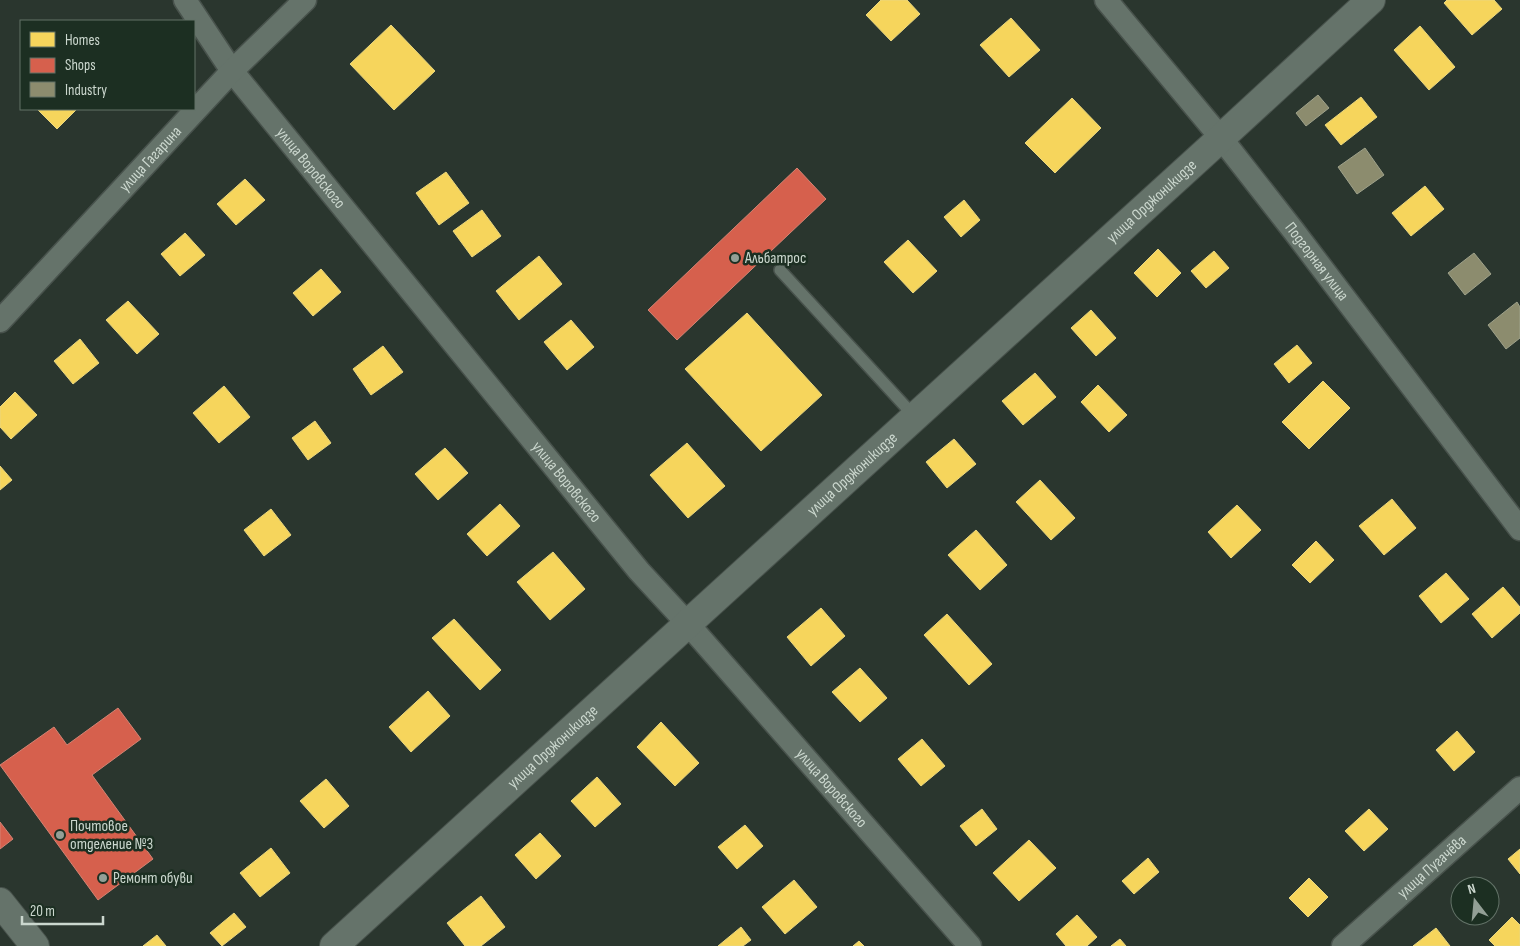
<svg xmlns="http://www.w3.org/2000/svg" width="1520" height="946" font-family="'Sofia Sans Condensed',sans-serif">
	<style>
		.homes { fill: #f6d55c; stroke: #e9d67e }
		.shops { fill: #d6604d; stroke: #d38474 }
		.industry { fill: #8c8c6e; stroke: #9fa28b }
		.lines { fill: none; stroke-linecap: round; stroke-linejoin: round }
		.service-casing { stroke: #48524c; stroke-width: 14 }
		.minor-casing { stroke: #48524c; stroke-width: 25 }
		.tertiary-casing { stroke: #48524c; stroke-width: 30 }
		.service { stroke: #65736a; stroke-width: 11 }
		.minor { stroke: #65736a; stroke-width: 22 }
		.tertiary { stroke: #65736a; stroke-width: 28 }
		.poi-dot { fill: #939f96; stroke: #1c2f22; stroke-width: 2 }
		.labels { text-anchor: middle; dominant-baseline: central; stroke-width: 5; stroke-linejoin: round; paint-order: stroke }
		.street-label { font-size: 16px; fill: #cbd7ce; stroke: #1c2f22 }
		.poi-label { font-size: 16px; fill: #cbd7ce; stroke: #1c2f22; text-anchor: start }
	</style>
	<rect width="100%" height="100%" fill="#2a362e"/>
	<g class="homes">
		<polygon points="881,0 907,0 920,14 891,41 866,15"/>
		<polygon points="1447,0 1494,0 1502,9 1472,35 1444,3"/>
		<polygon points="1011,18 1040,50 1009,77 980,45"/>
		<polygon points="391,25 435,71 394,110 350,64"/>
		<polygon points="1420,26 1455,67 1429,90 1394,50"/>
		<polygon points="1361,97 1377,117 1341,145 1325,125"/>
		<polygon points="1072,98 1101,128 1055,173 1025,143"/>
		<polygon points="37,109 77,109 57,129"/>
		<polygon points="446,172 469,203 439,225 416,193"/>
		<polygon points="245,179 265,200 236,225 217,204"/>
		<polygon points="1425,186 1444,209 1411,236 1392,213"/>
		<polygon points="964,200 980,220 961,237 944,217"/>
		<polygon points="482,210 501,236 472,257 453,231"/>
		<polygon points="185,233 205,255 180,276 161,254"/>
		<polygon points="908,240 937,271 913,293 884,262"/>
		<polygon points="1158,249 1181,273 1157,297 1134,273"/>
		<polygon points="1214,251 1229,268 1206,288 1191,271"/>
		<polygon points="539,256 562,284 519,320 496,291"/>
		<polygon points="321,269 341,292 313,316 293,293"/>
		<polygon points="128,301 159,334 137,354 106,320"/>
		<polygon points="1091,310 1116,338 1096,356 1071,328"/>
		<polygon points="747,313 822,395 761,451 685,369"/>
		<polygon points="571,320 594,347 567,370 544,342"/>
		<polygon points="80,339 99,363 73,384 54,361"/>
		<polygon points="1297,345 1312,363 1289,383 1274,364"/>
		<polygon points="383,346 403,372 371,395 353,369"/>
		<polygon points="1035,373 1056,397 1023,425 1002,401"/>
		<polygon points="1323,381 1350,408 1309,449 1282,422"/>
		<polygon points="1098,385 1127,415 1109,432 1081,402"/>
		<polygon points="224,386 250,417 219,443 193,413"/>
		<polygon points="15,392 37,415 11,439 0,427 0,407"/>
		<polygon points="315,421 331,443 308,460 292,438"/>
		<polygon points="954,439 976,464 947,488 926,462"/>
		<polygon points="687,443 725,486 688,518 650,475"/>
		<polygon points="445,448 468,473 438,500 415,474"/>
		<polygon points="0,466 12,480 0,490"/>
		<polygon points="1040,480 1075,518 1051,540 1016,502"/>
		<polygon points="1392,499 1416,528 1384,555 1359,526"/>
		<polygon points="500,504 520,526 487,556 467,534"/>
		<polygon points="1237,505 1261,530 1231,558 1208,532"/>
		<polygon points="271,509 291,535 264,556 244,530"/>
		<polygon points="976,530 1007,565 980,590 948,555"/>
		<polygon points="1316,541 1334,560 1310,583 1292,565"/>
		<polygon points="553,552 585,589 550,620 517,582"/>
		<polygon points="1446,573 1469,599 1441,623 1419,596"/>
		<polygon points="1503,587 1520,607 1520,613 1492,638 1472,614"/>
		<polygon points="821,608 845,636 811,666 787,637"/>
		<polygon points="947,614 992,664 969,685 924,635"/>
		<polygon points="454,619 501,670 480,690 432,638"/>
		<polygon points="860,668 887,698 860,722 832,692"/>
		<polygon points="428,691 450,716 411,752 389,727"/>
		<polygon points="661,722 699,763 675,786 637,747"/>
		<polygon points="1457,731 1475,752 1454,771 1436,750"/>
		<polygon points="922,739 945,766 921,786 898,759"/>
		<polygon points="597,777 621,804 595,827 571,801"/>
		<polygon points="326,779 349,806 324,828 300,801"/>
		<polygon points="982,809 997,829 976,846 960,826"/>
		<polygon points="1369,809 1388,829 1364,851 1345,831"/>
		<polygon points="745,825 763,846 737,869 718,847"/>
		<polygon points="540,833 561,856 536,879 515,855"/>
		<polygon points="1029,840 1056,868 1019,901 993,873"/>
		<polygon points="271,848 290,873 260,897 240,873"/>
		<polygon points="1520,849 1520,874 1508,859"/>
		<polygon points="1148,858 1159,872 1134,894 1122,881"/>
		<polygon points="1309,878 1328,897 1308,917 1289,898"/>
		<polygon points="794,880 817,907 785,934 762,907"/>
		<polygon points="481,896 505,927 481,946 465,946 447,923"/>
		<polygon points="234,913 246,927 222,946 210,933"/>
		<polygon points="1077,915 1097,937 1087,946 1066,946 1056,934"/>
		<polygon points="1512,917 1520,925 1520,946 1495,946 1489,940"/>
		<polygon points="741,927 751,940 743,946 718,946"/>
		<polygon points="1436,928 1450,946 1413,946"/>
		<polygon points="157,935 166,946 143,946"/>
		<polygon points="1120,939 1126,946 1111,946"/>
		<polygon points="859,941 864,946 853,946"/>
	</g>
	<g class="shops">
		<polygon points="797,168 826,199 677,340 648,310"/>
		<polygon points="118,708 141,739 92,775 153,859 98,900 0,765 54,727 67,745"/>
		<polygon points="0,822 13,839 0,849"/>
	</g>
	<g class="industry">
		<polygon points="1318,95 1329,108 1306,126 1296,113"/>
		<polygon points="1365,148 1384,175 1357,194 1338,167"/>
		<polygon points="1474,253 1491,274 1465,295 1448,273"/>
		<polygon points="1517,302 1520,307 1520,338 1506,349 1488,325"/>
	</g>
	<g class="lines">
		<defs>
			<polyline id="service" points="780,270 915,417"/>
			<g id="minor">
				<path id="s1" d="M185 0 232 71 639 571 688 624 970 946"/>
				<path id="s2" d="M1106 0 1221 138 1293 230 1520 529"/>
				<path id="s3" d="M0 321 232 71 305 0"/>
				<path id="s4" d="M1343 946 1520 788"/>
			</g>
			<g id="tertiary">
				<polyline points="0,902 35,946"/>
				<path id="s5" d="M334 946 1221 138 1371 0"/>
			</g>
		</defs>
		<use href="#service" class="service-casing"/>
		<use href="#minor" class="minor-casing"/>
		<use href="#tertiary" class="tertiary-casing"/>
		<use href="#service" class="service"/>
		<use href="#minor" class="minor"/>
		<use href="#tertiary" class="tertiary"/>
	</g>
	<g class="poi-dot">
		<circle cx="735" cy="258" r="5"/>
		<circle cx="60" cy="835" r="5"/>
		<circle cx="103" cy="878" r="5"/>
	</g>
	<g class="labels">
		<g class="street-label">
			<text stroke="none"><textPath href="#s3" startOffset="221">улица Гагарина</textPath></text>
			<text stroke="none"><textPath href="#s1" startOffset="210">улица Воровского</textPath></text>
			<text stroke="none"><textPath href="#s5" startOffset="1106">улица Орджоникидзе</textPath></text>
			<text stroke="none"><textPath href="#s2" startOffset="336">Подгорная улица</textPath></text>
			<text stroke="none"><textPath href="#s5" startOffset="701">улица Орджоникидзе</textPath></text>
			<text stroke="none"><textPath href="#s1" startOffset="615">улица Воровского</textPath></text>
			<text stroke="none"><textPath href="#s5" startOffset="296">улица Орджоникидзе</textPath></text>
			<text stroke="none"><textPath href="#s1" startOffset="1020">улица Воровского</textPath></text>
			<text stroke="none"><textPath href="#s4" startOffset="119">улица Пугачёва</textPath></text>
		</g>
		<g class="poi-label">
			<text x="745" y="258">Альбатрос</text>
			<text x="70" y="826">Почтовое<tspan x="70" dy="18">отделение №3</tspan></text>
			<text x="113" y="878">Ремонт обуви</text>
		</g>
	</g>
	<rect x="20" y="20" width="175" height="90" fill="#1c2f22" stroke="#627267"/>
	<rect x="30" y="32" width="25" height="15" fill="#f6d55c" stroke="#627267"/>
	<text x="65" y="45" font-size="15" fill="#cbd7ce">Homes</text>
	<rect x="30" y="58" width="25" height="15" fill="#d6604d" stroke="#627267"/>
	<text x="65" y="70" font-size="15" fill="#cbd7ce">Shops</text>
	<rect x="30" y="82" width="25" height="15" fill="#8c8c6e" stroke="#627267"/>
	<text x="65" y="95" font-size="15" fill="#cbd7ce">Industry</text>
	<g transform="translate(1475 901) rotate(344)"><circle r="24" fill="#1c2f22" stroke="#627267"/>
	<path d="M0-4L9 19L0 12L-9 19Z" fill="#939f96"/>
	<text y="-8" font-size="14" font-weight="bold" text-anchor="middle" fill="#cbd7ce">N</text>
	</g>
	<path d="M22 916v8h81v-8" fill="none" stroke="#cbd7ce" stroke-width="2.5"/>
	<text x="30" y="916" font-size="15" fill="#cbd7ce" stroke="#1c2f22" stroke-width="4" paint-order="stroke">20 m</text>
</svg>
